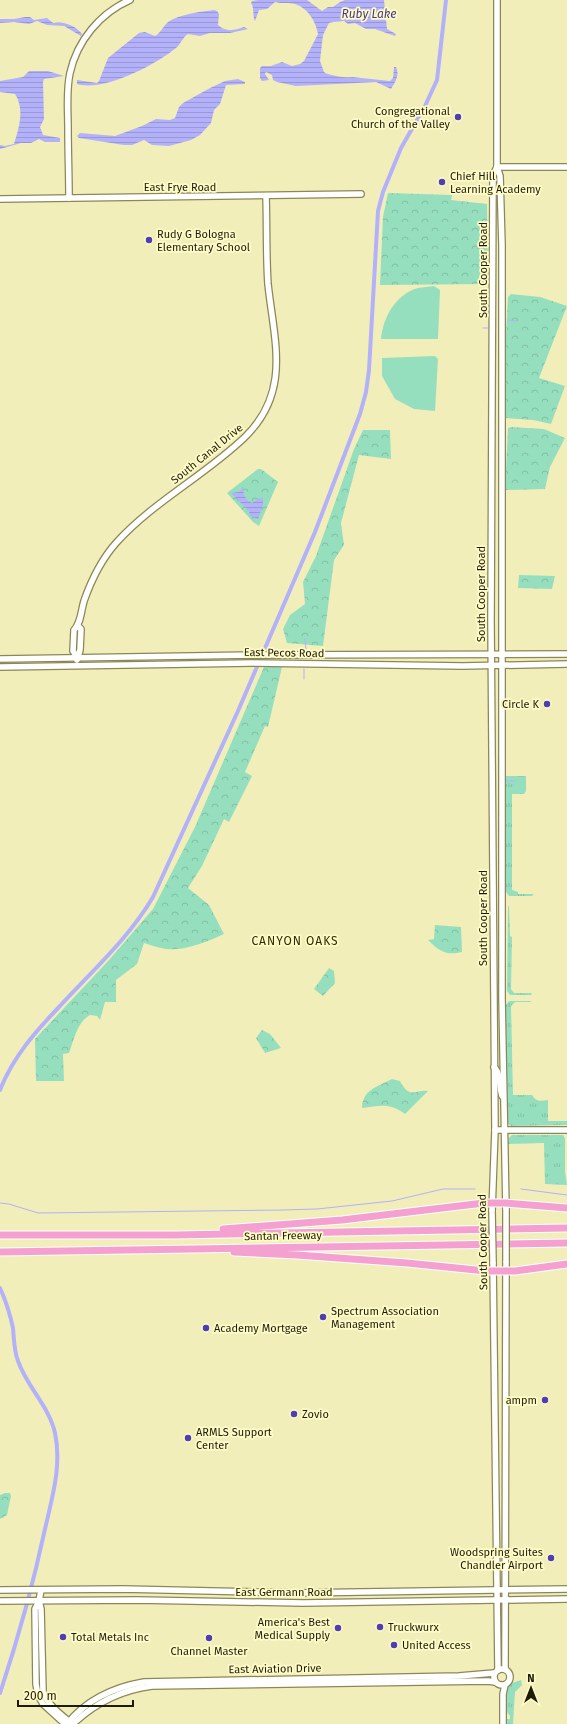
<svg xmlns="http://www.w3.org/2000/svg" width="567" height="1724" font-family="'Fira Sans',sans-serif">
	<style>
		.grass { fill: url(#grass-tufts) }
		.park { fill: url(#park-crowns) }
		.pitch { fill: #96dfbe }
		.water { fill: url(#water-rules) }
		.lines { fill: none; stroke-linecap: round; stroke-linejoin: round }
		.stream { stroke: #b2b1fa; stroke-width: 1 }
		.canal { stroke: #b2b1fa; stroke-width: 4 }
		.secondary-casing { stroke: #8b8757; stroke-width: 8 }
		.highway-casing { stroke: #fff; stroke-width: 9 }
		.secondary { stroke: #fff; stroke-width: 5.5 }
		.highway { stroke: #f4a1d1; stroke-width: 7 }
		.secondary-bridge-casing { stroke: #8b8757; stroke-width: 8; stroke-linecap: butt }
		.secondary-bridge { stroke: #fff; stroke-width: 5.5 }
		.poi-dot { fill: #503db4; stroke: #fffbc7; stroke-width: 1.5 }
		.labels { text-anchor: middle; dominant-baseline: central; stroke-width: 3.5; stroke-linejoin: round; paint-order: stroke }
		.poi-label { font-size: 11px; fill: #1e1c08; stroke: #fffbc7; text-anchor: start }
		.street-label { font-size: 11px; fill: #1e1c08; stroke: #fffbc7 }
		.water-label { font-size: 12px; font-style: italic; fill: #42388b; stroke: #fffbc7 }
		.neighbourhood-label { font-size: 12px; letter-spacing: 1px; fill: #2e2b05; stroke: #fffbc7 }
	</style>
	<defs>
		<pattern id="grass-tufts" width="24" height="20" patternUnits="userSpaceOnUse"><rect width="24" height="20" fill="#96dfbe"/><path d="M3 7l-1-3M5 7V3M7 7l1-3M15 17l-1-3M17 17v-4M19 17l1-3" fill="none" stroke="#81bfa2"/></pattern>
		<pattern id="park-crowns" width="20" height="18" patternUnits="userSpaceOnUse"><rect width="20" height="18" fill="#96dfbe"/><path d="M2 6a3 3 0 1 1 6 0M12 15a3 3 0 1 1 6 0" fill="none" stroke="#81bfa2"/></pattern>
		<pattern id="water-rules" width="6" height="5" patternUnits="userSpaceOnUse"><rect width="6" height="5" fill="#b2b1fa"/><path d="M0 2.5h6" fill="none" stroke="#9998d5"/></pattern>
	</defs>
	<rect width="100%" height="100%" fill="#f2eeba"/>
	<g class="grass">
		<polygon points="505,776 526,776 526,791 524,794 512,794 512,890 518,892 518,894 534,894 532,896 509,896 506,892"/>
		<polygon points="509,905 510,936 512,937 511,989 514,993 532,993 531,995 510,995 507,991 508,908"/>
		<path d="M509 1001H530L532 1002H515L511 1006 513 1095H532C536 1102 541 1101 548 1100V1121H567V1125L511 1126 507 1122 506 1005Z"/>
		<polygon points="512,1135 563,1135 565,1138 565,1172 567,1185 545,1184 544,1143 508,1144 508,1139"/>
		<polygon points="521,1680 522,1685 515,1692 513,1724 506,1724 506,1716 507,1719 510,1719 510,1716 506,1711 507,1687 512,1683"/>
	</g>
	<g class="park">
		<polygon points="388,193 452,195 451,200 487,204 488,284 380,285 383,217"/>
		<polygon points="511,294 540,297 567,306 539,378 565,386 551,424 533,420 506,418 505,352 508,297"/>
		<polygon points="511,427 544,429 565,438 550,467 545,489 505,490 508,428"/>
		<polygon points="363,430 390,430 391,459 359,455 341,523 344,545 334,560 323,646 287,643 283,629 290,615 305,604 303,582 316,556 354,449"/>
		<polygon points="258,469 261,469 278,482 259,526 253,522 227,493"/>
		<polygon points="519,575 555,576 552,589 518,588"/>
		<path d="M264 667H282L268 727 265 726 245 772 252 776 229 822 224 819 202 866 188 888 209 905 224 934C207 942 185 951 166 949 159 948 151 945 144 943L137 964 116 980V1002H105L100 1020 97 1016 90 1015C77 1022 74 1040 69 1053L63 1054 64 1081H36L35 1039 109 960 153 909 195 827Z"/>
		<path d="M435 925 461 927 462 952C446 956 439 951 428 940L434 939Z"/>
		<polygon points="329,968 334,971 335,983 323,996 314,989"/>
		<polygon points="262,1030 270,1034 281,1048 265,1053 256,1038"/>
		<path d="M392 1079 400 1081C410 1100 416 1089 428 1091L405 1114C389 1102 380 1106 362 1108 363 1089 377 1087 392 1079Z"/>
		<polygon points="5,1493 10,1493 11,1496 7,1515 0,1519 0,1495"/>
	</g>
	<g class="pitch">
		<path d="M434 286 440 290 438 339H381C383 317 396 294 418 288 423 287 429 287 434 286Z"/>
		<polygon points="435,356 438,359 435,411 414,409 395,399 382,376 382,358"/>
	</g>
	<g class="water">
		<path d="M258 0H307L322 11 328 7H333L340 2 345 0H384L387 29 396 34 395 36 375 29H366L355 23 348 24 344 21 333 22 329 23 323 35 320 61 324 72C329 76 347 78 352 77L390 81 393 78 394 67H396C400 76 395 82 391 89L376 82 296 86 277 82 273 80 272 75 266 72 265 74 269 80 262 81 260 78V68L262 66H271L282 62 292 66 300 64 304 61 318 34C316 22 308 8 295 4 289 2 282 4 275 2L267 9 259 10 255 21C252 16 255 9 251 3L252 1Z"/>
		<path d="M214 10 217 11 219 14 218 25C227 33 234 30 244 27L248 29 230 33H210L200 36 188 34C182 38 181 44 176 48 155 65 104 92 77 84V80L97 83 99 81 108 58 139 33 145 32 155 36C161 33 163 26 168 22 180 14 200 12 214 10Z"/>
		<path d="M25 17H30L34 20 47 18 53 23C63 21 75 25 82 34L81 36 64 26 47 25 37 21 29 24 14 22 0 23V19H14Z"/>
		<path d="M29 71H48L64 76 44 79 43 82 44 119 40 127 43 135 60 138V142H45L39 139 31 143H21L0 149V145L5 146 14 144C19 128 25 110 15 94L0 92V81L23 77Z"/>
		<polygon points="238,79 245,82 245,84 226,85 220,104 214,110 211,123 200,135 191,140 169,146 152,145 144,140 132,145 124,145 79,138 77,136 80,133 115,136 142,126 156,119 170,120 175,118 179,107 183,103 210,88 225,81"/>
		<path d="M243 487C244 495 244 499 252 503L260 498 263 499V505L258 519 250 516 249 511 231 493 239 492Z"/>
	</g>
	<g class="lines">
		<g class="stream">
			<polyline points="508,320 517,321"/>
			<polyline points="483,328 488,328"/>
			<polyline points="305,639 306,650"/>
			<polyline points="304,679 304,669"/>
			<polyline points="507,781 515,781"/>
			<polyline points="521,1189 567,1195"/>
			<polyline points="0,1203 9,1204 38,1213 283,1210 317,1209 392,1201 443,1189 475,1189"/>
		</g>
		<g class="canal">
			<path d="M0 1090C13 1057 35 1032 60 1006 92 971 129 938 153 897L238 711 315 532 360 414 366 392 369 370 378 211 383 192 401 148 425 106 437 80 446 0"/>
			<path d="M0 1288C6 1301 10 1314 13 1328 14 1339 14 1351 18 1361 27 1387 49 1406 55 1433 62 1466 52 1498 45 1529 33 1585 18 1639 0 1693"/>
		</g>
		<defs>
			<g id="secondary">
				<polyline points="497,0 497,167 500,176 502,245 502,998 506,1210"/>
				<polyline points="497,167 567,167"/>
				<path d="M69 198C69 175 68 151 68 128 68 110 66 91 70 73 77 41 100 13 130 0"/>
				<polyline points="0,199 361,194"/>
				<path d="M77 657 73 651 74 630C81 623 81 611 84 601 91 581 101 560 116 543 153 502 204 476 244 438 292 392 274 341 268 284 266 255 267 225 266 196"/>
				<polyline points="0,659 255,655 567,654"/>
				<polyline points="77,660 80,650 81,629 78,626"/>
				<polyline points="0,667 252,663 463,666 567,664"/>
				<path d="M494 1067C501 1073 499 1087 502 1096"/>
				<polyline points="495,1130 567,1130"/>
				<polyline points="492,1211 495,1130 491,622 493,175 497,167"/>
				<polyline points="493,1262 498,1670"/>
				<polyline points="0,1590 123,1589 296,1593 567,1589"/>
				<polyline points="41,1590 39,1601 35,1609 36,1684 38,1695 43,1704 65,1724"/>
				<polyline points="0,1601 138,1600 303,1603 567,1599"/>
				<path d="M39 1601 41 1609 43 1692C48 1705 60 1714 71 1723"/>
				<circle cx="502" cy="1677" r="8"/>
				<polyline points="505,1669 506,1261"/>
				<path d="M67 1724C86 1700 115 1687 144 1682L459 1676 494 1673"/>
				<path d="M73 1724C96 1702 121 1690 152 1686L488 1681 495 1682"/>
				<polyline points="503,1724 503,1694 505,1685"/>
			</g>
			<g id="highway">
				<polyline points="223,1229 342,1220 484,1203 506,1203 567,1208"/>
				<polyline points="0,1235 175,1235 567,1228"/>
				<polyline points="0,1252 567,1243"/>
				<polyline points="234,1252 297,1255 407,1263 486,1271 515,1271 567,1264"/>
			</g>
		</defs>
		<use href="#secondary" class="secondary-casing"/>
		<use href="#highway" class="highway-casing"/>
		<use href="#secondary" class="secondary"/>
		<use href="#highway" class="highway"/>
		<defs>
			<g id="secondary-bridge">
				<polyline points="506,1210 506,1261"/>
				<polyline points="492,1211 493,1262"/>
			</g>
		</defs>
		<use href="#secondary-bridge" class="secondary-bridge-casing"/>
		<use href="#secondary-bridge" class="secondary-bridge"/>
	</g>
	<g class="poi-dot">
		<circle cx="458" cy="117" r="4"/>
		<circle cx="442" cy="182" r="4"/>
		<circle cx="149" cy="240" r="4"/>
		<circle cx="547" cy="704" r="4"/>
		<circle cx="323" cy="1317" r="4"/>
		<circle cx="206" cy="1328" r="4"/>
		<circle cx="545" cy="1400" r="4"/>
		<circle cx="294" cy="1414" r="4"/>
		<circle cx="188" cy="1438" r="4"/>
		<circle cx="551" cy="1558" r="4"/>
		<circle cx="380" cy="1627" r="4"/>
		<circle cx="338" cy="1628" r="4"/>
		<circle cx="63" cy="1637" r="4"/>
		<circle cx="209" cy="1638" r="4"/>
		<circle cx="394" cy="1645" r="4"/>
	</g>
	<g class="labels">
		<g class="poi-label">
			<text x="450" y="111" text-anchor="end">Congregational<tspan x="450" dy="13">Church of the Valley</tspan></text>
			<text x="450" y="176">Chief Hill<tspan x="450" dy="13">Learning Academy</tspan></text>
			<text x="157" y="234">Rudy G Bologna<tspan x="157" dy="13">Elementary School</tspan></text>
			<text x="539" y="704" text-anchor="end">Circle K</text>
			<text x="331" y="1311">Spectrum Association<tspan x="331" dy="13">Management</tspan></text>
			<text x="214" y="1328">Academy Mortgage</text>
			<text x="537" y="1400" text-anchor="end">ampm</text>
			<text x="302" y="1414">Zovio</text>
			<text x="196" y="1432">ARMLS Support<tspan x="196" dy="13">Center</tspan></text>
			<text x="543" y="1552" text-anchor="end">Woodspring Suites<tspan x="543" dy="13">Chandler Airport</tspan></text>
			<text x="330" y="1622" text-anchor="end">America's Best<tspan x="330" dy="13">Medical Supply</tspan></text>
			<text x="388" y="1627">Truckwurx</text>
			<text x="71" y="1637">Total Metals Inc</text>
			<text x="402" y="1645">United Access</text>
			<text x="209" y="1651" text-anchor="middle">Channel Master</text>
		</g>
		<g class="street-label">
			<text x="180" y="187">East Frye Road</text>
			<text transform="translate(483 270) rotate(-90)">South Cooper Road</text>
			<text transform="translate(207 454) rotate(-39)">South Canal Drive</text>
			<text transform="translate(481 594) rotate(-90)">South Cooper Road</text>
			<text transform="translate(284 653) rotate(1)">East Pecos Road</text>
			<text transform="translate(483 918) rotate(-90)">South Cooper Road</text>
			<text transform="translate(283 1236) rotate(-1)">Santan Freeway</text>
			<text transform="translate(483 1242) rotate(-91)">South Cooper Road</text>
			<text x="284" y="1592">East Germann Road</text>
			<text transform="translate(275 1669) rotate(-1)">East Aviation Drive</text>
		</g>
		<g class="water-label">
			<text x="369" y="14">Ruby Lake</text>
		</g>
		<g class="neighbourhood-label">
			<text x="295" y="941">CANYON OAKS</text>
		</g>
	</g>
	<g transform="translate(531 1688)" stroke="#fffbc7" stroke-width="3" paint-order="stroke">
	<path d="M0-3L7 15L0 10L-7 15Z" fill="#1e1c08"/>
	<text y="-6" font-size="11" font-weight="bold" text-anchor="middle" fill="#1e1c08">N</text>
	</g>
	<path d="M18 1700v6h115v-6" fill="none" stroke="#1e1c08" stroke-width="2"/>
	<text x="24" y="1700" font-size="12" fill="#1e1c08" stroke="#fffbc7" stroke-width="3" paint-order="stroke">200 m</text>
</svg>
